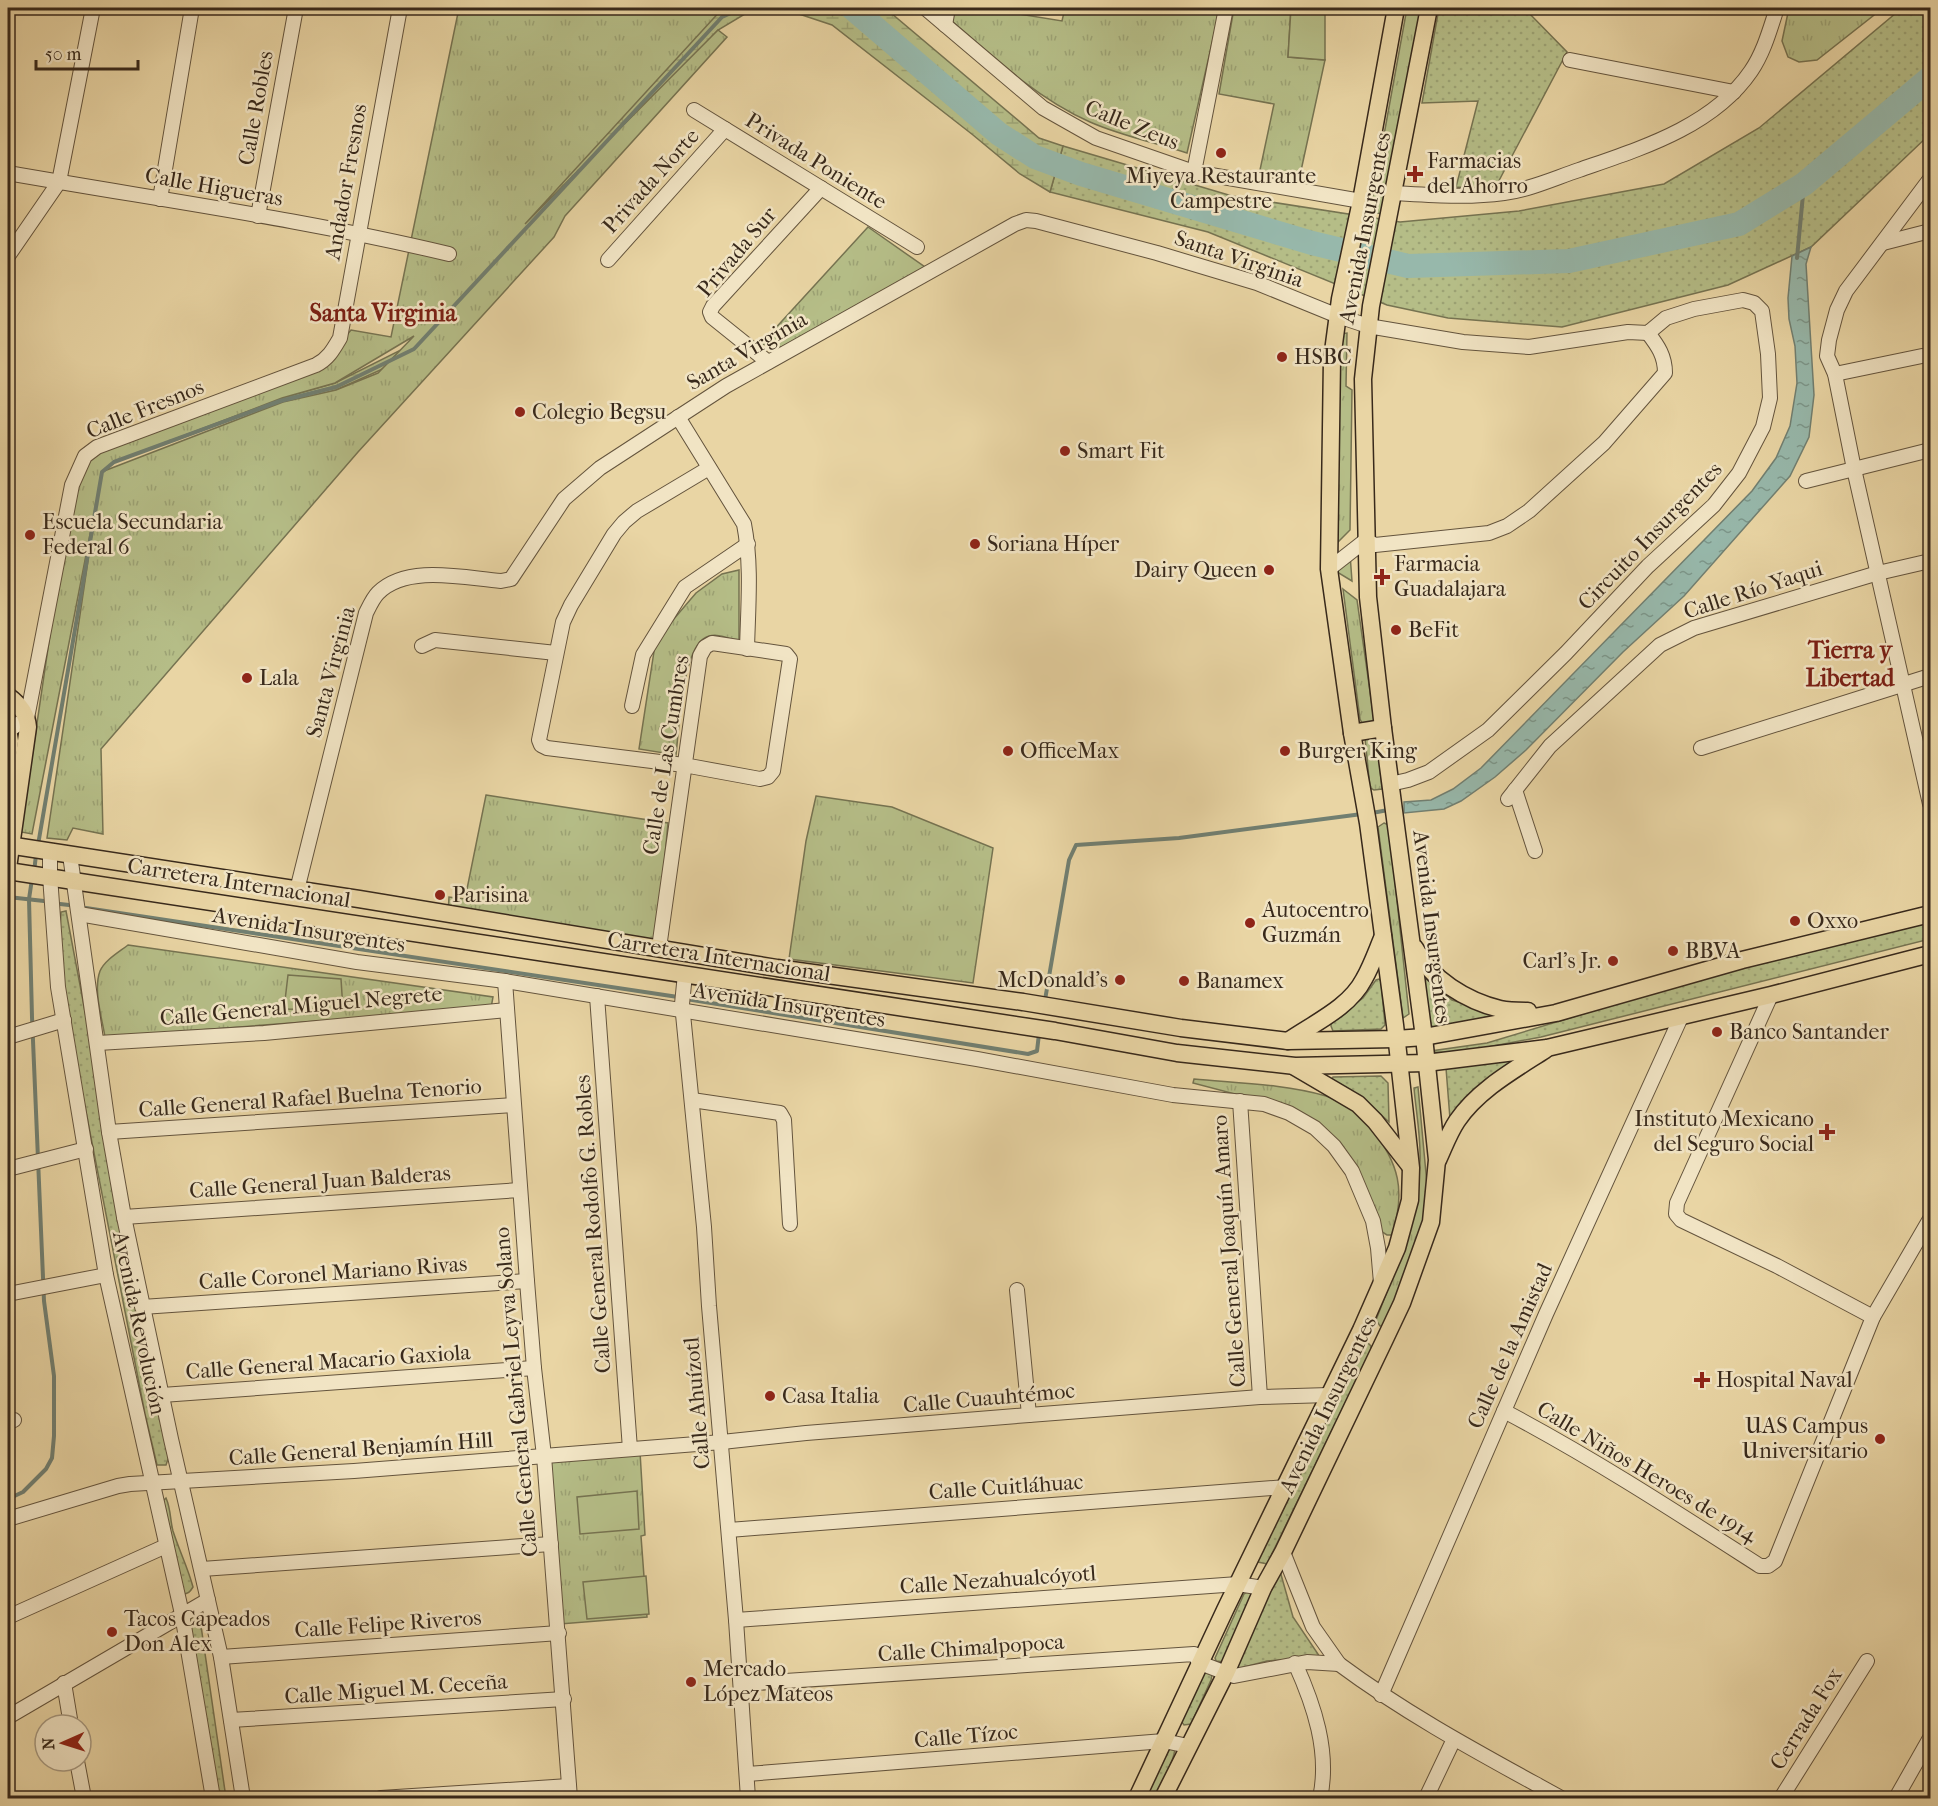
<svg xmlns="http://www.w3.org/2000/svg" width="1938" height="1806" font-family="'IM FELL French Canon',serif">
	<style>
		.grass { fill: url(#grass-dots); stroke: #767351; stroke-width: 1.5 }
		.wetland { fill: url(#wetland-marsh); stroke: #767351; stroke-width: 1.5 }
		.park { fill: url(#park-tufts); stroke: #767351; stroke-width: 1.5; fill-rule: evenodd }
		.pitch { fill: #b5bd87; stroke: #767351; stroke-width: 1.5 }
		.water { fill: url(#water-ripples); stroke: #717f71; stroke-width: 1.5 }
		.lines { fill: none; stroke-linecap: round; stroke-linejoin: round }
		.stream { stroke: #717f71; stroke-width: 4 }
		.river { stroke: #97b8ab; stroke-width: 24 }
		.minor-casing { stroke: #64543d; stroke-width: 16 }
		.major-casing { stroke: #38291b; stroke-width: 19 }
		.minor { stroke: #f1e4c4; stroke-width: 14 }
		.major { stroke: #e9d5a4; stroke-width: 16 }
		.poi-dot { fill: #8f2418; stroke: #f1e4c4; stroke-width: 2 }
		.labels { text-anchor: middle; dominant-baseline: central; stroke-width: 5; stroke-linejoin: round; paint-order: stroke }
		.street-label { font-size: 22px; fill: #38291b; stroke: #f1e4c4 }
		.poi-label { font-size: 22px; fill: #38291b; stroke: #f1e4c4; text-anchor: start }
		.neighbourhood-label { font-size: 24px; font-weight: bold; fill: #7a1f14; stroke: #f1e4c4 }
	</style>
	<defs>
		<pattern id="grass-dots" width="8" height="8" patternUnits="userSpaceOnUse" patternTransform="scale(1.5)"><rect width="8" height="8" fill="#b5bd87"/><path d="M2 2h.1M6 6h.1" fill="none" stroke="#9ca274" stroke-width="1.8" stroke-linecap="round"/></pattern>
		<pattern id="wetland-marsh" width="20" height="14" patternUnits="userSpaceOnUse" patternTransform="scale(1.5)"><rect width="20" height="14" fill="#b5bd87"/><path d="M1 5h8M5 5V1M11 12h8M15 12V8" fill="none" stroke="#9ca274"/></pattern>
		<pattern id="park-tufts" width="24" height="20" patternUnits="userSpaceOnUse" patternTransform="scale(1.5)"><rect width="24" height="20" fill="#b5bd87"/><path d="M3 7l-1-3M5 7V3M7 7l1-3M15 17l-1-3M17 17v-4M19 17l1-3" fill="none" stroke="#9ca274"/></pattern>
		<pattern id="water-ripples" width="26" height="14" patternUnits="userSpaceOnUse" patternTransform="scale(1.5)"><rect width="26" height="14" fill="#97b8ab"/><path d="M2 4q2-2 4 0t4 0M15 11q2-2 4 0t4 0" fill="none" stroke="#7c968a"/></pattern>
	</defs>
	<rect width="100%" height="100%" fill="#e9d5a4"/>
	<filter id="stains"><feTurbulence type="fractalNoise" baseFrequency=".00333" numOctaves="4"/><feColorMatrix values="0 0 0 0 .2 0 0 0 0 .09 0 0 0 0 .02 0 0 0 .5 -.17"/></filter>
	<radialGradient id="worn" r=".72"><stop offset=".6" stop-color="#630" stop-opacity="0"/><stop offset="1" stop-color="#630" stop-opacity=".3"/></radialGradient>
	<g class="grass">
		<polygon points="1439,8 1524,8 1567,52 1494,190 1456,187 1478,101 1422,103"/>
		<polygon points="1902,8 1930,8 1930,134 1811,247 1728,285 1562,327 1448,318 1387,305 1208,232 1050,192 1063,146 1232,196 1400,222 1519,211 1664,184 1759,128"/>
		<polygon points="66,911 169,1456 166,1465 157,1465 145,1414 63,994 59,945 61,912"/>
		<polygon points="1930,917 1930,939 1541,1037 1456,1053 1431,1052 1431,1051 1487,1043 1659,991"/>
		<polygon points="1379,979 1381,981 1385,1025 1381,1029 1333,1031 1331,1026 1331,1022 1363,998 1376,980"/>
		<polygon points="1426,979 1452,1000 1493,1012 1491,1017 1435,1028 1428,1024 1423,980"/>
		<polygon points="1510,1058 1510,1063 1450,1119 1446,1068"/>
		<polygon points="1381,1076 1388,1083 1389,1122 1365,1100 1331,1080 1333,1077"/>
		<polygon points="1366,1341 1371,1346 1371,1350 1267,1564 1258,1562 1257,1559 1361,1342"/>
		<path d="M166 1498C171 1509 170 1520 173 1531 179 1550 188 1568 193 1587 190 1592 188 1594 183 1594L161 1503Z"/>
		<polygon points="1280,1571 1293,1617 1320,1657 1267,1661 1233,1670"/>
		<polygon points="1247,1592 1254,1594 1225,1662 1216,1661 1215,1658 1244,1594"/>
		<polygon points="197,1613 200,1619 226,1798 216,1798 189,1619"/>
		<polygon points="1207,1672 1212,1675 1211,1680 1191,1724 1184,1725 1181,1721 1201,1674"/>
		<path d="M1175 1747C1175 1761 1160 1785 1154 1798H1142L1165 1748Z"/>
	</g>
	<g class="wetland">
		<polygon points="721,8 755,8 718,30 416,354 336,390 284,406 282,398 335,383 413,344"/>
		<polygon points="759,8 885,8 1039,138 1063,146 1050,192 1020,174 973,135 832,25 781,8"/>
	</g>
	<g class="park">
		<path d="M459 8H723L525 224 718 30 727 37 565 216 554 237 358 452 101 749 103 834 73 828 67 840 47 838 98 493 32 834 21 832 72 485 85 456 326 360 351 330 391 337ZM414 336 378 373 336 390 283 402 104 471 115 462 282 398 335 383Z"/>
		<path d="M955 8H1006V12L1062 21 1065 8H1220L1187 153C1156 143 1119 135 1090 122 1038 99 994 58 952 21Z"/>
		<polygon points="1234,8 1291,8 1288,57 1325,60 1299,180 1260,170 1274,104 1219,94"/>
		<polygon points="1407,8 1421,8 1382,214 1370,212"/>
		<polygon points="1789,8 1883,8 1817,60 1799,62 1788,57 1782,41"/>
		<polygon points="868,227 925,267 782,347 761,344"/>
		<polygon points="1347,333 1346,386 1352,390 1350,530 1332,548 1340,334"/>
		<polygon points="1350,554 1352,581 1332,569"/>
		<path d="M739 570V642C728 638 714 631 703 639 682 655 679 729 676 755L639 749 655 645 667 627 696 593 722 574Z"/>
		<polygon points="1343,589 1357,600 1374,720 1372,723 1363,725 1360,719"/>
		<polygon points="1373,733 1377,739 1382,789 1374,790 1370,788 1365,738"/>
		<polygon points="486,795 668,823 657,942 448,913 449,897 465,899"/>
		<polygon points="816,796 892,807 993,848 973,983 789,959 806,841"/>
		<polygon points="1384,823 1389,825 1409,1014 1403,1018 1378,827"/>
		<path d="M128 945 493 997 491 1008 105 1037C102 1018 93 990 100 971 105 960 119 952 128 945Z"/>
		<path d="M1194 1079C1236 1083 1285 1084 1326 1096 1345 1102 1359 1114 1371 1128 1399 1163 1406 1191 1392 1235H1387L1379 1230 1352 1165 1284 1107 1193 1083Z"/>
		<path d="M1418 1087 1428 1195 1422 1229 1387 1325 1380 1326 1376 1320C1396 1268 1418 1217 1420 1161 1421 1137 1416 1112 1414 1088Z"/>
		<polygon points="640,1452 645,1535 641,1536 647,1617 560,1624 547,1458"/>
	</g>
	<g class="pitch">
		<polygon points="1291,8 1325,8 1325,60 1288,57"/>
		<polygon points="288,975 341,979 343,1010 284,1009"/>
		<polygon points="637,1491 639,1529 580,1534 577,1497"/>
		<polygon points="646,1576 649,1614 587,1619 583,1582"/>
	</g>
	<polygon class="water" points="1811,247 1806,264 1814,395 1809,437 1790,476 1684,596 1623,652 1526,750 1495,777 1461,801 1444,809 1404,813 1404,802 1431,800 1453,789 1481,768 1752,491 1776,458 1790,426 1797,383 1795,346 1789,319 1788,298 1792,256"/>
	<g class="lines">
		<g class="stream">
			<polyline points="815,8 864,18"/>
			<polyline points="1797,258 1804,184"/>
			<polyline points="1372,813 1388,810"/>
			<polyline points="38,845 102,472 114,462 280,401 336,387 414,349 722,17 742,8"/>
			<polyline points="34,872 36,855"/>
			<polyline points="8,897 44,901"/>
			<polyline points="60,904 69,905"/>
			<polyline points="86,908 678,997"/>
			<polyline points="686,999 1028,1054 1037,1051 1039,1034"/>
			<polyline points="1045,1000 1069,860 1076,845 1179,838 1362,814"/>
			<polyline points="8,1499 23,1492 46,1469 52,1458 54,1436 54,1376 44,1301 32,1017 29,899 32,879"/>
		</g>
		<polyline class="river" points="852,8 999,134 1035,157 1081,174 1312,243 1408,266 1569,261 1739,224 1804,184 1930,78"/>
		<defs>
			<g id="minor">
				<polyline points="925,8 1043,108 1096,138 1194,172 1361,201"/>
				<polyline points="945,25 948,8"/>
				<polyline points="1570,60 1734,92"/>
				<polyline points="694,110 917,247"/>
				<polyline points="1194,172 1226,8"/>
				<path d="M8 173C155 199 303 219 449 254"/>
				<polyline points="1930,179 1846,291 1837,310 1829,340 1827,356 1835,374 1854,469 1930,804"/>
				<path d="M1394 193C1431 195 1468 198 1504 193 1529 190 1555 178 1579 170 1639 149 1713 127 1751 71 1764 52 1770 29 1777 8"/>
				<polyline points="160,199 192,8"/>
				<polyline points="258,216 296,8"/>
				<polyline points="1883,243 1930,231"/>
				<polyline points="8,256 59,182 93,8"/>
				<polyline points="608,260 725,129"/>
				<polyline points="768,362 712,317 710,312 713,306 821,188"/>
				<polyline points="1835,374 1922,356"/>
				<path d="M678 417 744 524C752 565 748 607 747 649"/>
				<polyline points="1806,481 1930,450"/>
				<path d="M1329 569 1366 540 1375 545 1489 533 1507 526 1529 511 1604 443 1665 373C1665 356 1658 346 1648 333"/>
				<polyline points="422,646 435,640 556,653"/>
				<polyline points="632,706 643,655 685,587 748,544"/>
				<path d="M8 731 27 718 72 485 85 456 97 447 316 365C328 359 333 350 340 338L400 8"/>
				<polyline points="1701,748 1930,676"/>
				<polyline points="1515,790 1535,851"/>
				<polyline points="1508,799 1550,746 1660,645 1694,628 1878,573 1930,561"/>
				<polyline points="50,852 50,876 58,987 106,1275 182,1614 213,1798"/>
				<polyline points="70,855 109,1132 124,1217 171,1439 221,1657 243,1798"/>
				<path d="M297 890 366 613C369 607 373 598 378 593 407 564 464 578 501 581L511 579 564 499 600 468 726 386 1015 224 1026 220 1036 221 1157 253 1257 283 1338 316 1368 326 1463 342 1529 347 1628 332 1648 333 1666 318 1694 309 1743 300 1754 303 1762 311 1768 354 1770 398 1763 427 1739 473 1714 505 1648 566 1566 653 1488 730 1429 772 1408 780 1390 784"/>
				<polyline points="79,914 357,962 505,981 977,1059 1173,1095 1264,1104 1289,1113 1315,1128 1334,1146 1352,1171 1373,1221 1378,1248 1381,1283"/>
				<polyline points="659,948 700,656 705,647 712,643 786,654 790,659 773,771 768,777 760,779 684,765 547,748 541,745 539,740 563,622 571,605 614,534 624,522 637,511 709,468"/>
				<polyline points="685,974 682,1004 704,1227 709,1306 736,1620 748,1798"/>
				<polyline points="505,981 527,1281 534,1368 544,1456 570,1798"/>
				<polyline points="1771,995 1677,1203 1676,1214 1681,1220 1777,1266 1873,1317"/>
				<polyline points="597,996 630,1449"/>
				<polyline points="8,1037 64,1020"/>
				<polyline points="98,1043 264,1033 507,1010"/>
				<polyline points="692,1100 780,1113 784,1120 790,1224"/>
				<polyline points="1240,1101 1260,1397"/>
				<polyline points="109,1132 513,1105"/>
				<polyline points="8,1169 86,1149"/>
				<polyline points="124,1217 520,1190"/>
				<polyline points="1017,1290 1029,1415"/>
				<polyline points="8,1294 106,1275"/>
				<polyline points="142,1307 527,1281"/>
				<polyline points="162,1395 534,1368"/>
				<path d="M1504 1411C1593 1458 1676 1512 1760 1566H1768L1775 1561 1873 1317 1930 1219"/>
				<polyline points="8,1422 14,1420"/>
				<polyline points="8,1519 118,1486 130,1484 354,1471 722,1442 806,1433 1029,1415 1260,1397 1329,1395"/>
				<polyline points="729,1530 1286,1487"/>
				<polyline points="202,1569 551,1544"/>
				<polyline points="8,1617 166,1546"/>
				<polyline points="736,1620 1238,1584 1263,1588"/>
				<polyline points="221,1657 559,1633"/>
				<path d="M1295 1663C1314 1705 1330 1752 1320 1798"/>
				<path d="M1339 1664C1409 1716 1485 1756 1561 1798"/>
				<polyline points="64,1683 71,1725"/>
				<polyline points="741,1684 1194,1654 1200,1663 1234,1676 1307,1662 1339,1664 1313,1627 1283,1552"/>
				<polyline points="1381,1695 1546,1314 1682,1015"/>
				<polyline points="8,1717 208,1600"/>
				<polyline points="231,1720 564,1699"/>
				<polyline points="77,1761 84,1798"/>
				<polyline points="747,1774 1164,1741 1188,1746"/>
				<polyline points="381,1798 569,1786"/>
				<polyline points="1426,1798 1454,1739"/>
				<polyline points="1781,1798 1867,1661"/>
				<polyline points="1896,1798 1930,1738"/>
			</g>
			<g id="major">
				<path d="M8 696C19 704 27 713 28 727L8 868"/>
				<polyline points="8,729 10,741 8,759"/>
				<polyline points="1352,733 1383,728"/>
				<polyline points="8,845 359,899 777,968 1023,1002 1181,1028 1288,1041 1396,1039 1424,1037 1556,1013 1742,960 1930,914"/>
				<polyline points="8,871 1055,1031 1177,1053 1295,1066 1426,1063 1547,1048 1771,995 1930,954"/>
				<path d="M1415 948C1430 979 1467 1001 1500 1009 1509 1011 1519 1011 1528 1011"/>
				<path d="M1288 1041C1314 1023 1349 1008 1364 979 1372 965 1377 950 1383 936"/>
				<polyline points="1295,1067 1358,1104 1375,1121 1410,1166"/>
				<path d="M1438 1160C1444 1147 1449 1133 1457 1121 1478 1090 1514 1070 1545 1050"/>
				<polyline points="1137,1798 1225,1610 1361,1330 1397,1248 1410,1200 1411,1168 1395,1025 1368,823 1352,733 1329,569 1332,359 1340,299 1361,201 1396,8"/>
				<polyline points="1163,1798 1226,1673 1263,1588 1283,1552 1385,1339 1402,1303 1431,1222 1437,1160 1424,1037 1383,728 1368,597 1363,379 1371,306 1429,8"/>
			</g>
		</defs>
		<use href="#minor" class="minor-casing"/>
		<use href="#major" class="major-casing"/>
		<use href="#minor" class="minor"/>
		<use href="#major" class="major"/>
	</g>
	<g class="poi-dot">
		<circle cx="1221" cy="153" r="6"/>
		<path d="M1412 165h6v6h6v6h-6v6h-6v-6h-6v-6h6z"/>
		<circle cx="1282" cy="357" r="6"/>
		<circle cx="520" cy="412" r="6"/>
		<circle cx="1065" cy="451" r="6"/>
		<circle cx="30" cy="535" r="6"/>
		<circle cx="975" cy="544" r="6"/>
		<circle cx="1269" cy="570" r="6"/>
		<path d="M1379 568h6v6h6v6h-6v6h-6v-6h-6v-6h6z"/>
		<circle cx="1396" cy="630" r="6"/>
		<circle cx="247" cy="678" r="6"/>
		<circle cx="1008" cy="751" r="6"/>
		<circle cx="1285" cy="751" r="6"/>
		<circle cx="440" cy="895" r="6"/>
		<circle cx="1795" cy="921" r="6"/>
		<circle cx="1250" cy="923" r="6"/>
		<circle cx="1673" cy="951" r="6"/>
		<circle cx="1613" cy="961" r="6"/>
		<circle cx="1120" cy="980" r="6"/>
		<circle cx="1184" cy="981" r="6"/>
		<circle cx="1717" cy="1032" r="6"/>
		<path d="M1824 1123h6v6h6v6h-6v6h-6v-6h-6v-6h6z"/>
		<path d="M1699 1371h6v6h6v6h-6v6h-6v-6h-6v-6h6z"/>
		<circle cx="770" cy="1396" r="6"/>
		<circle cx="1880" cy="1439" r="6"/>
		<circle cx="112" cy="1632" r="6"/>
		<circle cx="691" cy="1682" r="6"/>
	</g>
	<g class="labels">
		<g class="street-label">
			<text transform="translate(256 108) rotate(-80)">Calle Robles</text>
			<text transform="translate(1132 125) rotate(22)">Calle Zeus</text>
			<text transform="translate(816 161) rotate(32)">Privada Poniente</text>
			<text transform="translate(651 181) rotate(-48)">Privada Norte</text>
			<text transform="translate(346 182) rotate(-80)">Andador Fresnos</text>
			<text transform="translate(214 187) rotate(10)">Calle Higueras</text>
			<text transform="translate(1365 228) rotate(-79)">Avenida Insurgentes</text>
			<text transform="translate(737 252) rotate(-50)">Privada Sur</text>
			<text transform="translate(1239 259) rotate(19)">Santa Virginia</text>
			<text transform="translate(747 351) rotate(-30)">Santa Virginia</text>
			<text transform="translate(145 409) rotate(-22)">Calle Fresnos</text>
			<text transform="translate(1650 536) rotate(-46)">Circuito Insurgentes</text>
			<text transform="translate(1753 590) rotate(-18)">Calle Río Yaqui</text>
			<text transform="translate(331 672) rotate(-75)">Santa Virginia</text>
			<text transform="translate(666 755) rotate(-81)">Calle de Las Cumbres</text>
			<text transform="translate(239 883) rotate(9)">Carretera Internacional</text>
			<text transform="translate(1432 927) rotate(83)">Avenida Insurgentes</text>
			<text transform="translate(309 930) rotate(9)">Avenida Insurgentes</text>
			<text transform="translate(719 957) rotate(9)">Carretera Internacional</text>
			<text transform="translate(789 1005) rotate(9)">Avenida Insurgentes</text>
			<text transform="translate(301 1006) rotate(-5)">Calle General Miguel Negrete</text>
			<text transform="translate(310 1098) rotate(-4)">Calle General Rafael Buelna Tenorio</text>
			<text transform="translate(320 1182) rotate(-4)">Calle General Juan Balderas</text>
			<text transform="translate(593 1224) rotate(-94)">Calle General Rodolfo G. Robles</text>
			<text transform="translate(1229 1251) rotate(-94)">Calle General Joaquín Amaro</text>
			<text transform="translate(333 1273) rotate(-4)">Calle Coronel Mariano Rivas</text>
			<text transform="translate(139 1323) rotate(78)">Avenida Revolución</text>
			<text transform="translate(1510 1346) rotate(-66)">Calle de la Amistad</text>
			<text transform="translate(328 1362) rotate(-4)">Calle General Macario Gaxiola</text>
			<text transform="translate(516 1392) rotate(-95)">Calle General Gabriel Leyva Solano</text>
			<text transform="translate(989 1398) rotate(-5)">Calle Cuauhtémoc</text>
			<text transform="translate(697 1403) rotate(-95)">Calle Ahuízotl</text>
			<text transform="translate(1328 1405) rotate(-64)">Avenida Insurgentes</text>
			<text transform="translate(361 1449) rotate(-4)">Calle General Benjamín Hill</text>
			<text transform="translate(1647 1472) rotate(31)">Calle Niños Heroes de 1914</text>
			<text transform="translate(1006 1487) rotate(-4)">Calle Cuitláhuac</text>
			<text transform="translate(998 1580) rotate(-4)">Calle Nezahualcóyotl</text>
			<text transform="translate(388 1624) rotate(-4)">Calle Felipe Riveros</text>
			<text transform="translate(971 1648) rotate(-4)">Calle Chimalpopoca</text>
			<text transform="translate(396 1689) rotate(-4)">Calle Miguel M. Ceceña</text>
			<text transform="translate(1806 1719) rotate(-58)">Cerrada Fox</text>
			<text transform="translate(966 1736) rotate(-5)">Calle Tízoc</text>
		</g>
		<g class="poi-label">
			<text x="1427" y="161">Farmacias<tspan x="1427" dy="25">del Ahorro</tspan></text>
			<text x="1221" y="176" text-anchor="middle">Miyeya Restaurante<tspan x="1221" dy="25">Campestre</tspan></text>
			<text x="1294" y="357">HSBC</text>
			<text x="532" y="412">Colegio Begsu</text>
			<text x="1077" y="451">Smart Fit</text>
			<text x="42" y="522">Escuela Secundaria<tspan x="42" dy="25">Federal 6</tspan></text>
			<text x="987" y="544">Soriana Híper</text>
			<text x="1394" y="564">Farmacia<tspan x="1394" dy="25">Guadalajara</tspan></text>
			<text x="1257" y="570" text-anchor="end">Dairy Queen</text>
			<text x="1408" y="630">BeFit</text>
			<text x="259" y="678">Lala</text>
			<text x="1020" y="751">OfficeMax</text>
			<text x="1297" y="751">Burger King</text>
			<text x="452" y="895">Parisina</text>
			<text x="1262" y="910">Autocentro<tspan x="1262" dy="25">Guzmán</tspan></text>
			<text x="1807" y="921">Oxxo</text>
			<text x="1685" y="951">BBVA</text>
			<text x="1601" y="961" text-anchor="end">Carl's Jr.</text>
			<text x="1108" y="980" text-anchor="end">McDonald's</text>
			<text x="1196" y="981">Banamex</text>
			<text x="1729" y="1032">Banco Santander</text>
			<text x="1814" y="1119" text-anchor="end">Instituto Mexicano<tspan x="1814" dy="25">del Seguro Social</tspan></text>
			<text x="1716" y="1380">Hospital Naval</text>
			<text x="782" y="1396">Casa Italia</text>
			<text x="1868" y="1426" text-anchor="end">UAS Campus<tspan x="1868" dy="25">Universitario</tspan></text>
			<text x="124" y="1619">Tacos Capeados<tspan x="124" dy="25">Don Alex</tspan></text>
			<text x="703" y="1669">Mercado<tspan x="703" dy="25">López Mateos</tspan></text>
		</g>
		<g class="neighbourhood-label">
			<text x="383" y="313">Santa Virginia</text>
			<text x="1850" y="650">Tierra y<tspan x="1850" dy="28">Libertad</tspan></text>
		</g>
	</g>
	<rect width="1938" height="1806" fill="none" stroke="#e9d5a4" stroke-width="30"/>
	<rect x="9" y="9" width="1920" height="1788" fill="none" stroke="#38291b" stroke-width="3"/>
	<rect x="15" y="15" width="1908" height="1776" fill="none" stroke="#38291b" stroke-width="1.5"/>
	<g transform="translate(63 1743) rotate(267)"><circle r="28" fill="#f1e4c4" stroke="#a79980" stroke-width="1.5"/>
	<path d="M0-4.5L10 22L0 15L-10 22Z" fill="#8f2418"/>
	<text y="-9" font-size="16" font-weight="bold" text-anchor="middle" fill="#38291b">N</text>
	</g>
	<path d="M36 60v9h102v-9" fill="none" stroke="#38291b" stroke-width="3"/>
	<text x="45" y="60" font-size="18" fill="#38291b" stroke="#f1e4c4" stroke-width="4.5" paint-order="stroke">50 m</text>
	<rect width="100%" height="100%" filter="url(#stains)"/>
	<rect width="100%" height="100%" fill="url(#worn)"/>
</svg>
